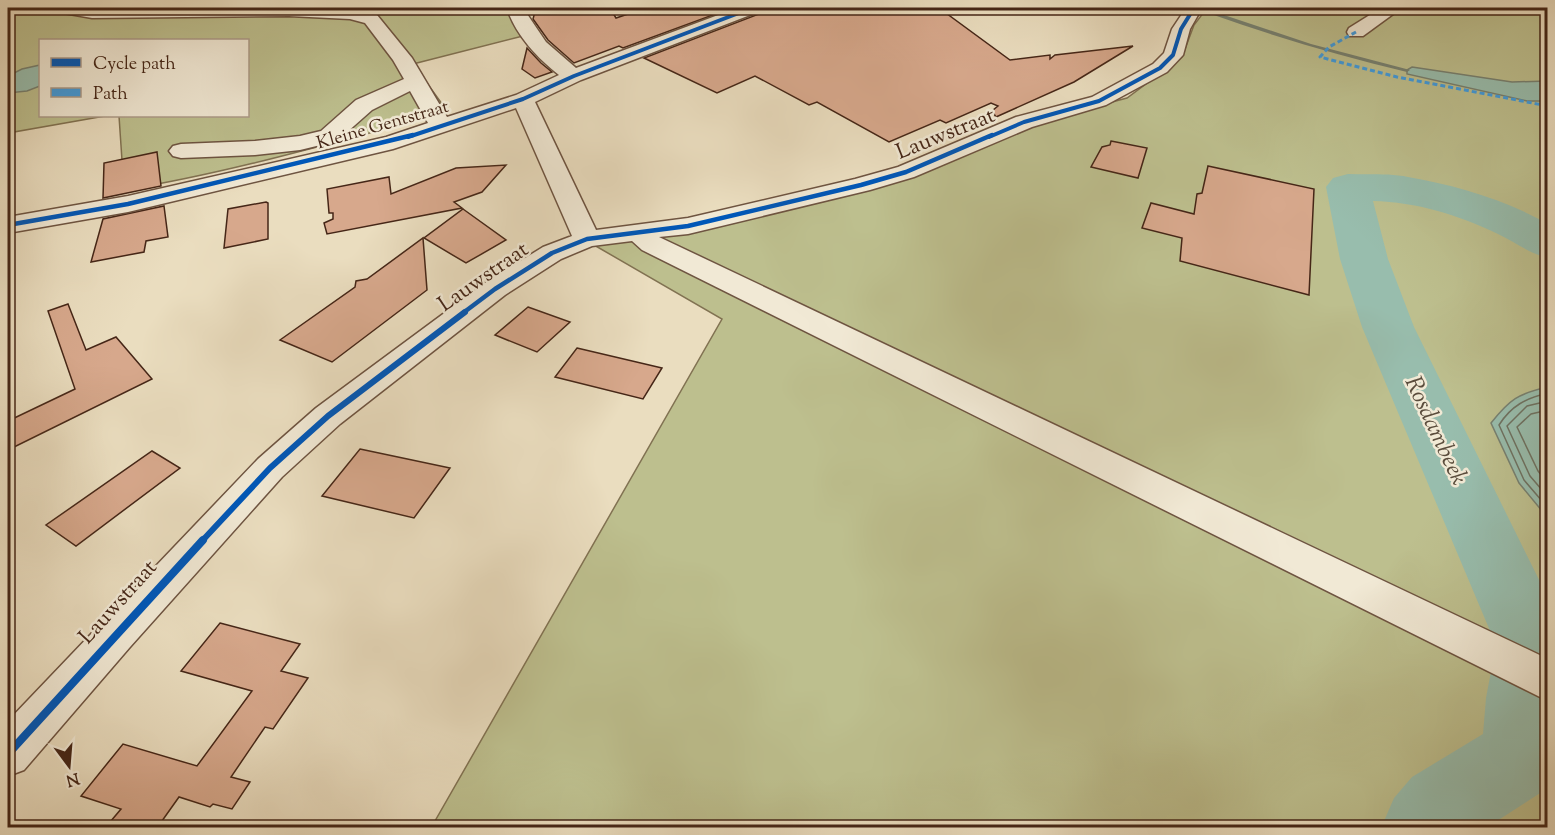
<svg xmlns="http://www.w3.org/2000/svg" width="1555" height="835" font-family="'Sorts Mill Goudy',serif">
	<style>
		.green { fill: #bdbf8e; stroke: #817252; stroke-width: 1.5 }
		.water { fill: #98bdad; stroke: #778171; stroke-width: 1.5 }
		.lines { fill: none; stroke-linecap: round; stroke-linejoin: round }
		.shore { stroke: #6e7262; stroke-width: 1.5 }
		.stream { fill: #778171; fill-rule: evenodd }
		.river { fill: #98bdad; fill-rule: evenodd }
		.building { fill: #d7a88c; stroke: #452617; stroke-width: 1.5 }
		.minor-casing { stroke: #6e5441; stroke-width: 3 }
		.minor { fill: #f1e9d5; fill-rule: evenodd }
		.quiet { stroke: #409cdf; stroke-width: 3; stroke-dasharray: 5 3; stroke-linecap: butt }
		.cycleway-far3-casing { stroke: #f1e9d5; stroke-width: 6 }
		.cycleway-far2-casing { stroke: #f1e9d5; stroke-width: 8 }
		.cycleway-far1-casing { stroke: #f1e9d5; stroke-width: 10 }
		.cycleway-casing { stroke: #f1e9d5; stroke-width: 11 }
		.cycleway-far3 { stroke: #0057b8; stroke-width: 4 }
		.cycleway-far2 { stroke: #0057b8; stroke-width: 4.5 }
		.cycleway-far1 { stroke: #0057b8; stroke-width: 6 }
		.cycleway { stroke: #0057b8; stroke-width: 8 }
		.labels { text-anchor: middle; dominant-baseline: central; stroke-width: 5; stroke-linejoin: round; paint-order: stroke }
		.far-street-label { font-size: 18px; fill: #452617; stroke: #f1e9d5 }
		.street-label { font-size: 22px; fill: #452617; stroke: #f1e9d5 }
		.water-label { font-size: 24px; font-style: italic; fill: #5a4c3c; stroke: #f1e9d5 }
	</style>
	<rect width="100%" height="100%" fill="#eaddbf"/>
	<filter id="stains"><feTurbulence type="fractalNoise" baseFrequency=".00333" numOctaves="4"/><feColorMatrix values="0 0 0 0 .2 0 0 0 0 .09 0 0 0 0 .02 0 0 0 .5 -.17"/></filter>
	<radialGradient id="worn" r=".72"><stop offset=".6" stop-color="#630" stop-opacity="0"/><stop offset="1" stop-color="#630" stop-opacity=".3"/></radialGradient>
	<g class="green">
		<path d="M8 8H509L523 36 413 64 448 112C341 140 234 172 124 190L119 116H248V40H40V116H105L8 133Z"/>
		<polygon points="1207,8 1547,8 1547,827 431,828 722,319 594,245 763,214 1029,124 1127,98 1182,57 1194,25"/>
	</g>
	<g class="water">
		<polygon points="40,65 40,86 27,91 8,93 8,76 22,69"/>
		<polygon points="1412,67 1512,82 1547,81 1547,101 1527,101 1407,74 1407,70"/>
		<path d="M1547 387H1548L1547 517 1519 483 1491 423C1510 399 1518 394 1547 387Z"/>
	</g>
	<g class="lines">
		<g class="shore">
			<path d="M1548 393C1526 398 1511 406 1499 425L1524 480 1548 508"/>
			<polyline points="1548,401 1527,406 1507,426 1530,476 1548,497"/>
			<polyline points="1548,410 1531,414 1517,427 1538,471 1548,483"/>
		</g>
		<path class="stream" d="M1207 8H1211L1215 12 1311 44 1410 70 1407 72C1341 56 1275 37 1211 14Z"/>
		<path class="river" d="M1348 174C1367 175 1389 173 1408 177 1455 185 1506 200 1548 224V258C1528 253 1515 242 1498 234 1459 215 1416 202 1373 201L1388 259 1414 327 1548 598V788L1486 828H1381L1394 798 1412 777 1483 734 1486 698 1496 645 1362 327 1340 259 1326 187 1333 178Z"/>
	</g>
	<g class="building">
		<polygon points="536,8 610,8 616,18 646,8 732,8 623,48 619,46 574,63 548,40 533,19"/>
		<polygon points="762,8 939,8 1010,60 1050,55 1050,59 1055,55 1133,46 1074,82 996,117 992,111 998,106 991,103 946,123 940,120 889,142 817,102 809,105 755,76 717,93 644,58 759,14"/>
		<polygon points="527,48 541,63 552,72 535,78 522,69"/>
		<polygon points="1111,141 1147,148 1138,178 1091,167 1102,147 1110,145"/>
		<polygon points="157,152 161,186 103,198 104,163"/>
		<polygon points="506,165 482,192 454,202 462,208 327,234 324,223 333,219 333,213 329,213 327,189 389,177 391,194 456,168"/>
		<polygon points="1208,166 1314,189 1309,295 1180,261 1182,238 1142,228 1151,203 1194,214 1197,194 1202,193"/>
		<polygon points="266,202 268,203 268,239 224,248 228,209"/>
		<polygon points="164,206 168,237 146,241 144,252 91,262 103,219"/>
		<polygon points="463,209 506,240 466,263 424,238"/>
		<polygon points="423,238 427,290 332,362 280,340 355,287 356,281 367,279"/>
		<polygon points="68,304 86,350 116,337 152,379 8,450 8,421 75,389 48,311"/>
		<polygon points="528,307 570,322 537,352 495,335"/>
		<polygon points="577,348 662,368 643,399 555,377"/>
		<polygon points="360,449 450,468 414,518 322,496"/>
		<polygon points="152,451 180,468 76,546 46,525"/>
		<polygon points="220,623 300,644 281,671 308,678 273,729 265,727 231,777 250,782 232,809 213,804 210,807 179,797 157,828 105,828 121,809 81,796 123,744 197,766 252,691 181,671"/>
	</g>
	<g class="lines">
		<defs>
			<g id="minor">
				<path d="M56 8H327L350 9 377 15 412 58 447 117 516 95 559 75C537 58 515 34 507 8H523L546 42 576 68 737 8H760L758 12 581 80 535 102 596 230 688 218 855 179 898 167 1016 117 1092 97 1153 64 1164 53 1172 29 1186 8H1202L1190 29 1183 55 1167 72 1106 105 1032 127 914 177 870 190 688 234 659 237 1548 659V701L642 250 632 241 592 246 561 259 505 295 340 424 282 477 130 647 24 770 8 776V721L258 459 316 408 485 283 543 247 572 236 516 108 393 149 128 212 8 233V217L128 196 386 137 428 123 410 91 372 110 337 141 300 150 255 155 181 158 173 156 169 151 173 146 181 144 255 141 300 136 321 131 356 100 404 79 393 60 365 23 350 19 289 16 92 18 58 12Z"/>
				<polygon points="1381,8 1400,9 1363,36 1349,36 1347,32 1349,28"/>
			</g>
		</defs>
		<use href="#minor" class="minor-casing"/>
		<use href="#minor" class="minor"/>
		<polyline class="quiet" points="1356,32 1329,47 1320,57 1397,77 1548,106"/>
		<defs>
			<g id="cycleway-far3">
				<polyline points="408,137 523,99 574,76 752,8"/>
				<polyline points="989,137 1024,122 1099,101 1160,68 1173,55 1181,29 1194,8"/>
			</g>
			<g id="cycleway-far2">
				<polyline points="8,225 128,204 413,135"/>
				<polyline points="463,313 495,289 552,253 587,239 688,226 861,185 906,172 992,135"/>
			</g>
			<polyline id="cycleway-far1" points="202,541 270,468 328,416 465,312"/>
			<polyline id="cycleway" points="8,754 203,540"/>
		</defs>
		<use href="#cycleway-far3" class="cycleway-far3-casing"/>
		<use href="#cycleway-far2" class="cycleway-far2-casing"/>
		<use href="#cycleway-far1" class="cycleway-far1-casing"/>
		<use href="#cycleway" class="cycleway-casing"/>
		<use href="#cycleway-far3" class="cycleway-far3"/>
		<use href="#cycleway-far2" class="cycleway-far2"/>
		<use href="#cycleway-far1" class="cycleway-far1"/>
		<use href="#cycleway" class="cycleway"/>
	</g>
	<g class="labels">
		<g class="far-street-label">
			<text transform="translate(383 126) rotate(-16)">Kleine Gentstraat</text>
		</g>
		<g class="street-label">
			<text transform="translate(946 135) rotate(-22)">Lauwstraat</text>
			<text transform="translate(484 278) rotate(-35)">Lauwstraat</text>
			<text transform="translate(119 603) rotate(-48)">Lauwstraat</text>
		</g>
		<g class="water-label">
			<text transform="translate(1435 431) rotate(65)">Rosdambeek</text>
		</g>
	</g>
	<rect width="1555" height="835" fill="none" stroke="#eaddbf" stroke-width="30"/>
	<rect x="9" y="9" width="1537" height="817" fill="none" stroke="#452617" stroke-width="3"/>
	<rect x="15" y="15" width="1525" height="805" fill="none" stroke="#452617" stroke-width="1.5"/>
	<rect x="39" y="39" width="210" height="78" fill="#f1e9d5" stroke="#ac9b89" stroke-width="1.5"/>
	<rect x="51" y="58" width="30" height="9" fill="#0057b8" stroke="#ac9b89" stroke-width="1.5"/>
	<text x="93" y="69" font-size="18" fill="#452617">Cycle path</text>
	<rect x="51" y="88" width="30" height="9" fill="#409cdf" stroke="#ac9b89" stroke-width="1.5"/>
	<text x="93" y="99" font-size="18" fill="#452617">Path</text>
	<g transform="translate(69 766) rotate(164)" stroke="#f1e9d5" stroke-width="4.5" paint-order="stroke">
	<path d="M0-4.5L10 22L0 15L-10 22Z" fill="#452617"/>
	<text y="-9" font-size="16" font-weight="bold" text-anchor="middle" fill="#452617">N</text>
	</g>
	<rect width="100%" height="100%" filter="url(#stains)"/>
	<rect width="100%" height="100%" fill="url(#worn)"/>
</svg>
